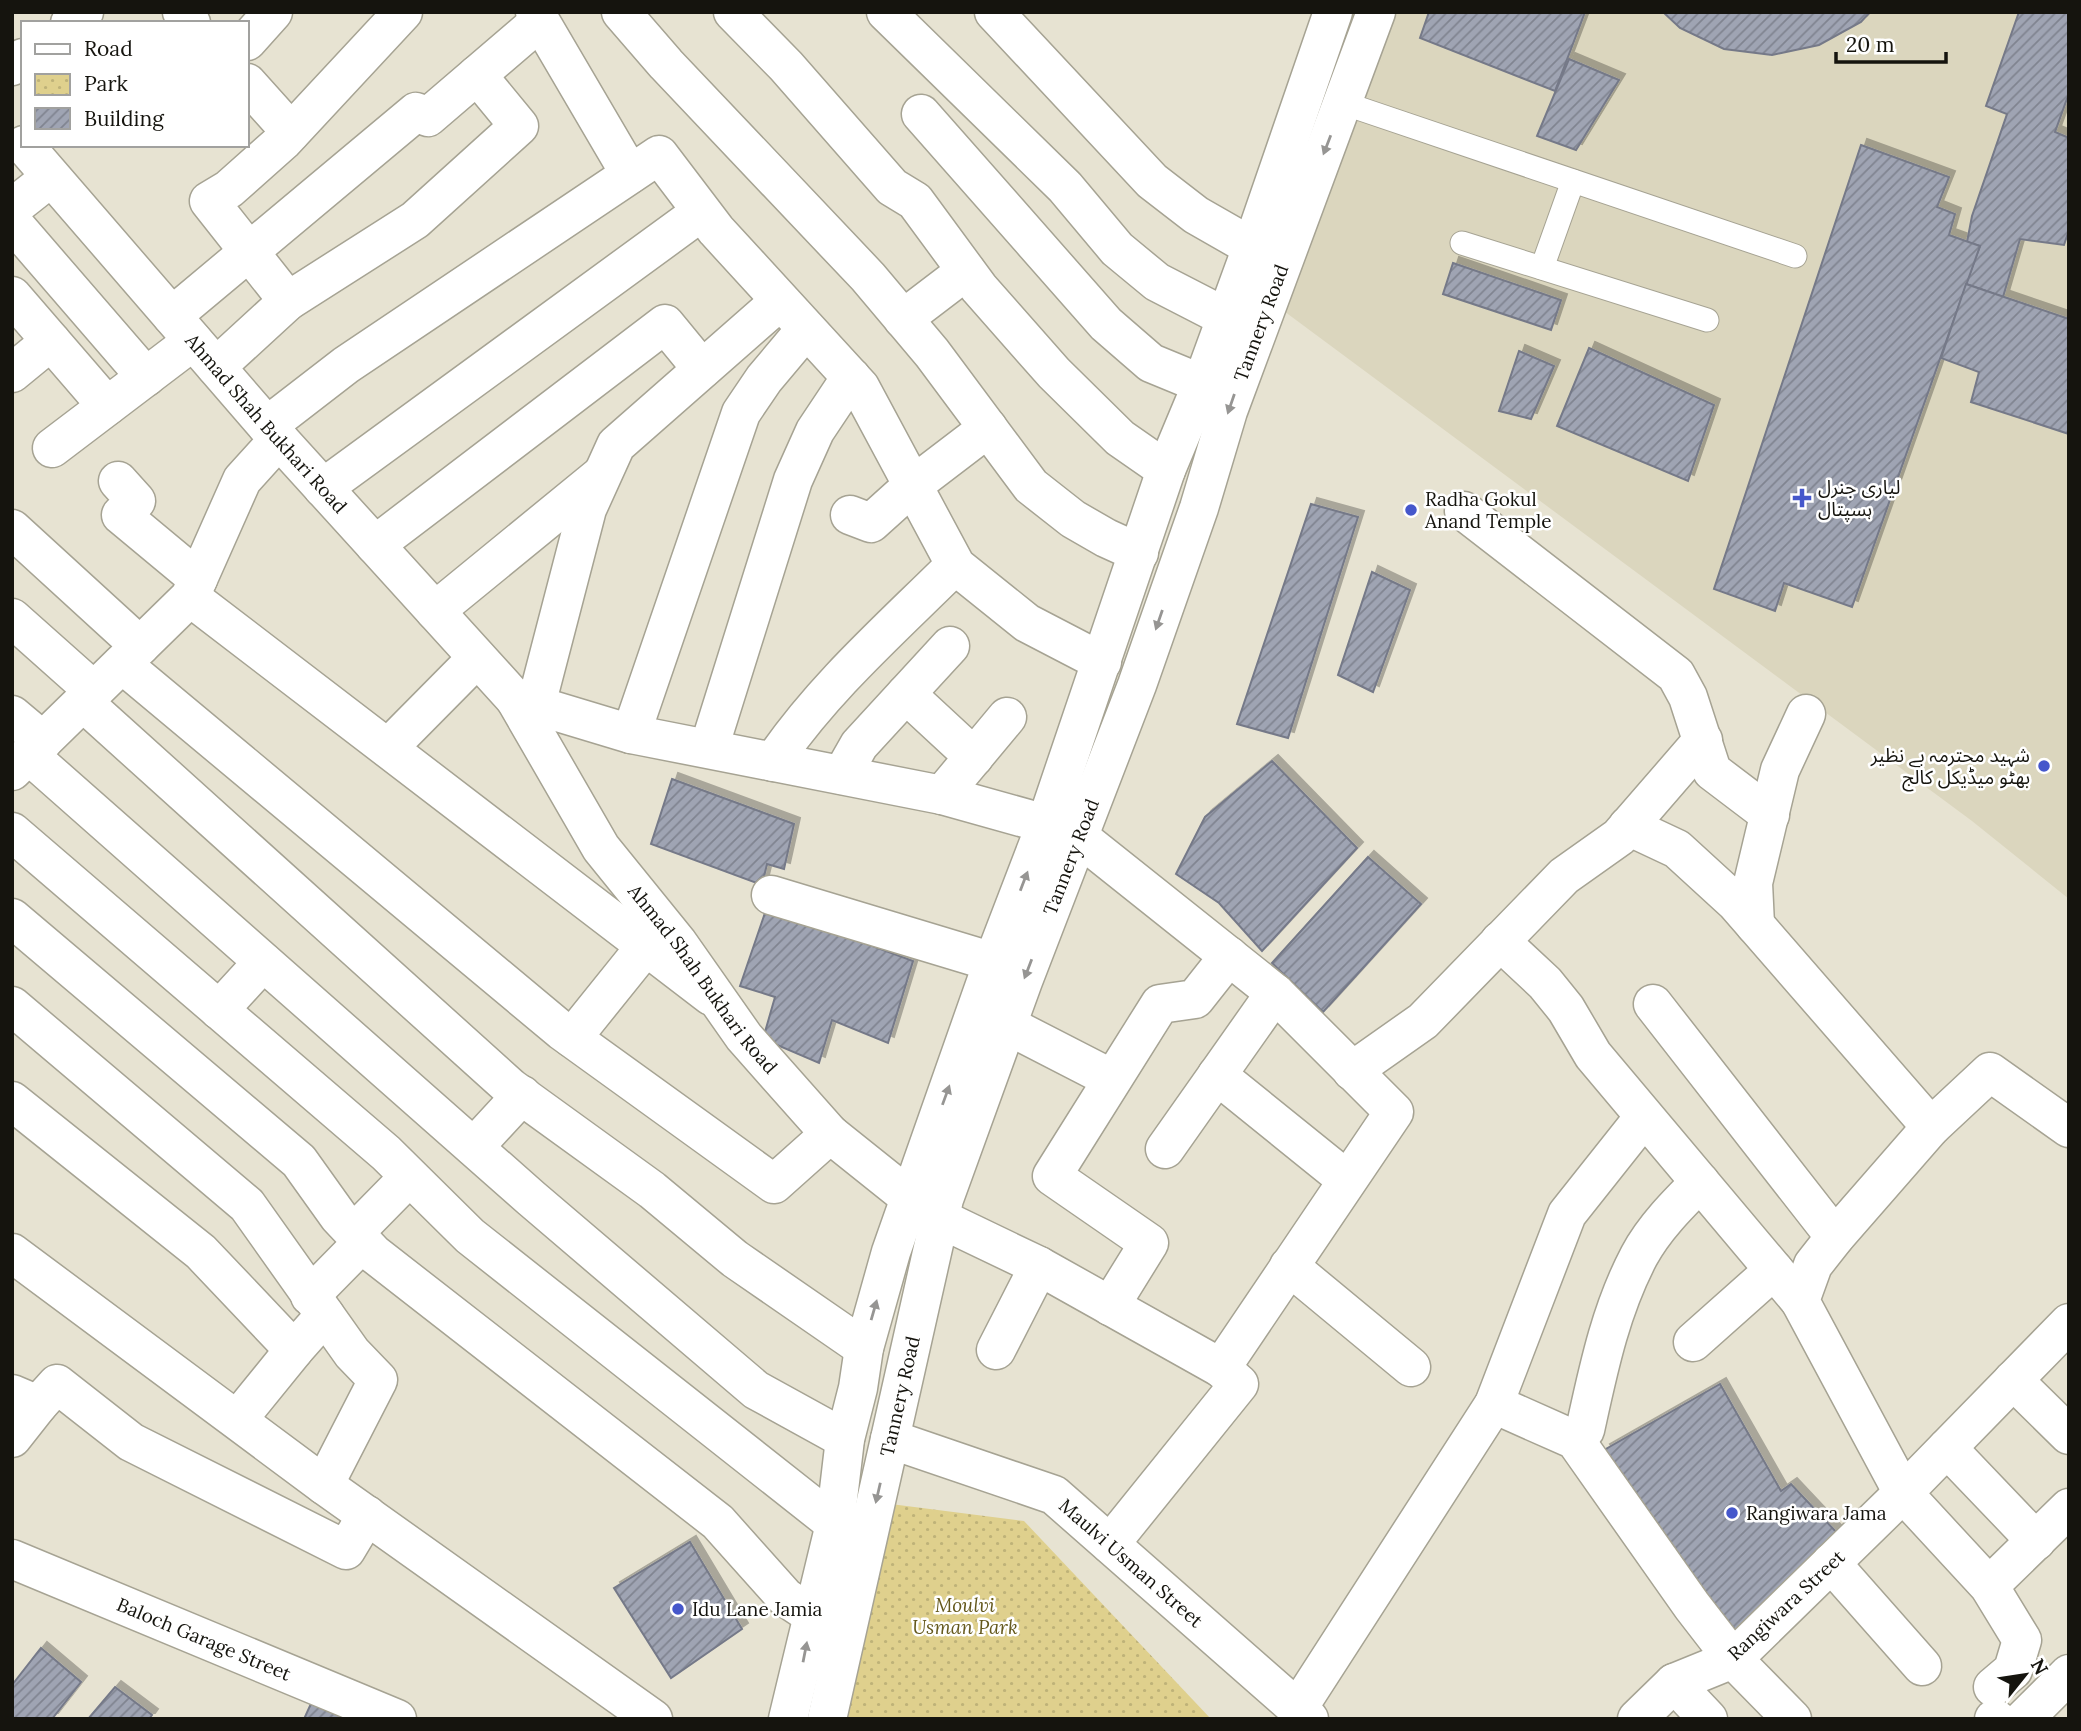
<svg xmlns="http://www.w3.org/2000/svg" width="2081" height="1731" font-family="Lora,'Noto Sans Arabic',serif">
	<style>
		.built { fill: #dbd6be }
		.park { fill: url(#park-dots) }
		.building { fill: url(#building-hatch); stroke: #757988; stroke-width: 2; filter: url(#shadow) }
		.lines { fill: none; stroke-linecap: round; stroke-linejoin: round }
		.service-casing { stroke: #a6a393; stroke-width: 25 }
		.minor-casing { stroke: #a6a393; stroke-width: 41 }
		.tertiary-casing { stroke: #a6a393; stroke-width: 41 }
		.secondary-casing { stroke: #a6a393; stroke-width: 41 }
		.service { stroke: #fff; stroke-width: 23 }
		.minor { stroke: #fff; stroke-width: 38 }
		.tertiary { stroke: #fff; stroke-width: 38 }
		.secondary { stroke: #fff; stroke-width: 38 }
		.oneway { fill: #969593 }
		.poi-dot { fill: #4557cb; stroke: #fff; stroke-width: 2.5 }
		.labels { text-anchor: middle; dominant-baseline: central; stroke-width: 5; stroke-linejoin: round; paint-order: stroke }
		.street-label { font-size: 19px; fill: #15140e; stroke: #fff }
		.poi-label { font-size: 19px; fill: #15140e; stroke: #fff; text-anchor: start }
		.park-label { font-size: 19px; font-style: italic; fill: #64581c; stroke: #fff }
	</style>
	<defs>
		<pattern id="park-dots" width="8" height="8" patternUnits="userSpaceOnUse" patternTransform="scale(1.75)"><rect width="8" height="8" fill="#dfd08d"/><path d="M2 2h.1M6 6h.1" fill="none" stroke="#beb278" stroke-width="1.8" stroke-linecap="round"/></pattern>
		<pattern id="building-hatch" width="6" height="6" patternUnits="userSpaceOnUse" patternTransform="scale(1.75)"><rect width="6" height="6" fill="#9fa4b3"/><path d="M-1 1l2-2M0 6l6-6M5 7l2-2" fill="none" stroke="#808490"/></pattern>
		<filter id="shadow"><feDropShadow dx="6" dy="-6" stdDeviation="0" flood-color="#0004"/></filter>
	</defs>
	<rect width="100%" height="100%" fill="#e7e3d2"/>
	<polygon class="built" points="1351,12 2069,12 2069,899 1972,821 1250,286"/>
	<polygon class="park" points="875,1502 1024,1521 1211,1719 827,1719"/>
	<g class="building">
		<polygon points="1429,12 1585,12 1555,91 1420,38"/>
		<polygon points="1663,12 1870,12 1861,22 1819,45 1772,55 1724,49 1680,28"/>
		<polygon points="2019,12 2069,12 2069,93 2055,132 2069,138 2069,230 2064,245 2020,239 2003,297 1966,284 1980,246 1967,242 1972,216 2007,114 1986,106"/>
		<polygon points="1569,59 1619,80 1576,150 1537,136"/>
		<polygon points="1861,145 1949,177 1937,207 1955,214 1949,235 1980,246 1852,607 1784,583 1775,611 1714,589"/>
		<polygon points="1453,263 1561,300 1551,330 1443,294"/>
		<polygon points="1966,284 2069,319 2069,434 1971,402 1979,372 1941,358"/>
		<polygon points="1589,348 1714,405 1688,481 1557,426"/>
		<polygon points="1519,351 1554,366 1531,419 1499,411"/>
		<polygon points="1311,504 1358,517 1288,738 1237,724"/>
		<polygon points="1372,572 1410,590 1373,692 1338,675"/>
		<polygon points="1272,761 1357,848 1262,951 1219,903 1176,874 1205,817"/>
		<polygon points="672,779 794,824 784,869 767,864 762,885 651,844"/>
		<polygon points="1368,857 1421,904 1323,1012 1272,963"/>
		<polygon points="767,907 913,961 888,1043 832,1020 819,1063 763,1039 775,997 740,986"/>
		<polygon points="1720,1384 1781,1491 1791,1484 1839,1535 1739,1634 1696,1586 1604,1450"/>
		<polygon points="690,1542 742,1629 671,1678 614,1588"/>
		<polygon points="41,1648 81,1682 52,1719 12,1719 12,1685"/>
		<polygon points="319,1686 397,1719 304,1719"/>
		<polygon points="115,1687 152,1715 149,1719 88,1719"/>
	</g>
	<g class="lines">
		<defs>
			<g id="service">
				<polyline points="1343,103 1795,256"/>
				<polyline points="1462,243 1707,320"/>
				<polyline points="1542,268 1573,181"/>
			</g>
			<g id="minor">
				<polyline points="182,12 191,23"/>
				<polyline points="535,12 630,174"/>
				<polyline points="621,12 666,64 868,277 932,353 1031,486 1073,519 1106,538 1139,553"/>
				<polyline points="733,12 786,66 892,187 915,201 979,288 1054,373 1120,438 1166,470"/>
				<polyline points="886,12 1065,187 1117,249 1157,282 1225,317"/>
				<polyline points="994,12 1152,181 1196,215 1252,247"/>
				<polyline points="70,23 84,12"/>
				<polyline points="247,41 273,12"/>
				<polyline points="12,66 23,58"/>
				<polyline points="247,83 291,132"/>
				<polyline points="921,114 1106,324 1151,363 1202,384"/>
				<polyline points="12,208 50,178"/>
				<polyline points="12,222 146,377"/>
				<polyline points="12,296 107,406"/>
				<polyline points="288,301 209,201 229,189 283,141 403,12"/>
				<polyline points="172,316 416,112 428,117 540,21"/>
				<polyline points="903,319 966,271"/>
				<polyline points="216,367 288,301 415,220 519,126 477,75"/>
				<polyline points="12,373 51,341"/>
				<polyline points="267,426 346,365 659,155 716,230 860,387 956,566 1027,623 1102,662"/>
				<polyline points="52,448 193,341"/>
				<polyline points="118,481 136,501 121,515 198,579"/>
				<polyline points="323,488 701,212"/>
				<polyline points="1464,511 1676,675 1688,697 1712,771 1770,815"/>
				<polyline points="850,515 871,523 912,486 988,428"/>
				<polyline points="12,529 140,646"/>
				<polyline points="375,545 665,324 702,369"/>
				<polyline points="190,597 711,996"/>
				<polyline points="435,611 600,476"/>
				<polyline points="12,618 94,691"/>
				<polyline points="122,664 562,1031 774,1184 830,1134"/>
				<polyline points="906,694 974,757"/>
				<polyline points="83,702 511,1088 652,1190 735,1259 864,1348"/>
				<polyline points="536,705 587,509 616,445 780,301"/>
				<polyline points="12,715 43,741"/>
				<polyline points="631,734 741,413 764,379 806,329"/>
				<polyline points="388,748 477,658"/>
				<polyline points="709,748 793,480 815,431 851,377"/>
				<polyline points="29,755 531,1198 756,1390 845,1439"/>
				<path d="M773 762C821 691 886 633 947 573"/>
				<polyline points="12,771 190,597 242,480 279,439"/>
				<polyline points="842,775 859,745 950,646"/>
				<polyline points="942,795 1007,717"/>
				<polyline points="1628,826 1677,849 1736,903 1931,1127"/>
				<polyline points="12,832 386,1153 470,1236 835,1524"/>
				<polyline points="771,895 993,962"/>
				<polyline points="12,918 299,1161 339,1217 374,1254 718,1522 785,1597 812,1615"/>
				<polyline points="1755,925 1753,883 1780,770 1806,714"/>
				<polyline points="1500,941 1545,983 1566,1009 1593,1055 1800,1301"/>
				<polyline points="1653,1004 1835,1237"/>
				<polyline points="12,1006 247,1205 352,1353 378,1380 324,1485"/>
				<polyline points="219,1010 263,962"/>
				<polyline points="1007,1025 1112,1079"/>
				<polyline points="572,1038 646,946"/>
				<polyline points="1352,1071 1423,1021 1564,876 1619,837 1703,740"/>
				<polyline points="1217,1075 1347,1180"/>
				<polyline points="12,1101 201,1252 294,1350 325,1315"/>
				<polyline points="474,1147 522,1095"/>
				<polyline points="1165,1149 1275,993"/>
				<polyline points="939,1218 1039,1266 1221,1368 1394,1112 1275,993 1078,836"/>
				<polyline points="354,1233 409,1177"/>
				<polyline points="12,1253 324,1485 653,1719"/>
				<polyline points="1289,1266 1411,1367"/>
				<polyline points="310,1296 363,1242"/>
				<polyline points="1110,1306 1149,1243 1052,1176 1160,1004 1195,999 1229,956"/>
				<polyline points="1693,1342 1774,1270"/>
				<polyline points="996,1350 1039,1266"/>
				<polyline points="2013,1380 2069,1435"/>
				<polyline points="12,1394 38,1405 57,1384 131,1442 346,1550 367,1515"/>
				<polyline points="1494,1404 1575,1440 1692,1606 1733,1659 1792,1719"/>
				<polyline points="238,1419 294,1350"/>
				<polyline points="12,1438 38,1405"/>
				<path id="s1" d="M890 1439 1054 1495 1309 1719"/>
				<path d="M1575 1440 1585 1430C1598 1371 1610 1311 1639 1256 1654 1228 1678 1204 1700 1182"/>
				<polyline points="1947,1448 2036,1541"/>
				<polyline points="1110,1544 1239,1384 1221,1368"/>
				<polyline points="1831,1563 1922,1666"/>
				<polyline points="1989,1586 2069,1508"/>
				<polyline points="1674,1683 1708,1719"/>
				<polyline points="1993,1687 2013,1670 2022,1640 1989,1586 1903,1493 1800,1301 1813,1265 1835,1237 1931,1127 1990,1072 2069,1128"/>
				<polyline points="1298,1708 1494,1404 1567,1214 1644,1117"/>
				<polyline points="1994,1719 1996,1719"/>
				<polyline points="2024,1719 2069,1674"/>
			</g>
			<g id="tertiary">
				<path id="s2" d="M24 145 267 426 515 699 631 734 942 795 1046 824 1076 836"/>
				<path id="s3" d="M515 699 601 848 678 943 744 1037 830 1134 910 1198 937 1216"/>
				<path id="s4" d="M12 1559 397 1719"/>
				<polyline points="1637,1719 1674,1683 1733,1659 1903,1493 2069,1323"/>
			</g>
			<g id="secondary">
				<polyline points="788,1719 835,1524 845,1439 858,1388 864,1348 891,1252 993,962 1046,824 1166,470 1202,384 1252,247 1333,12"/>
				<path id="s5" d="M827 1719 944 1199 1023 981 1137 685 1199 508 1228 411 1376 12"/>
			</g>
		</defs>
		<use href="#service" class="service-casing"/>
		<use href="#minor" class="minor-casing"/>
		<use href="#tertiary" class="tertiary-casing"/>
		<use href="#secondary" class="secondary-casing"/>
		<use href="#service" class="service"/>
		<use href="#minor" class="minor"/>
		<use href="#tertiary" class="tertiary"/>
		<use href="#secondary" class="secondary"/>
	</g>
	<defs><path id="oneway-solid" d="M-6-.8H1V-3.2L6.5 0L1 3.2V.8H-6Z" transform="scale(1.75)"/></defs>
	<g class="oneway">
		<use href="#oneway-solid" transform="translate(1327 145) rotate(111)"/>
		<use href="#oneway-solid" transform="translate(1231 404) rotate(109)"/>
		<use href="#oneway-solid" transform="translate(1159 620) rotate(109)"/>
		<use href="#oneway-solid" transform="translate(1024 881) rotate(-69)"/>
		<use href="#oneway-solid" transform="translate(1028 969) rotate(111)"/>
		<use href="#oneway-solid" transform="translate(946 1095) rotate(-70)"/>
		<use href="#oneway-solid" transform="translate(874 1310) rotate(-74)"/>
		<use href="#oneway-solid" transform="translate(878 1493) rotate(103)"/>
		<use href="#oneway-solid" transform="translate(805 1652) rotate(-79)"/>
	</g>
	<g class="poi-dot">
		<path d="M1798.5 487.5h7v7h7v7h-7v7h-7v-7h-7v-7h7z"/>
		<circle cx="1411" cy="510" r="7"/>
		<circle cx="2044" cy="766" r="7"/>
		<circle cx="1732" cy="1513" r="7"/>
		<circle cx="678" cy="1609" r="7"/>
	</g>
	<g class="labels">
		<g class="street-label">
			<text stroke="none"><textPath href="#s5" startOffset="1465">Tannery Road</textPath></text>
			<text stroke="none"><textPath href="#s2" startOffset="369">Ahmad Shah Bukhari Road</textPath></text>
			<text stroke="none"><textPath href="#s5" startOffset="898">Tannery Road</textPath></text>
			<text stroke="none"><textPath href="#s3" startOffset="338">Ahmad Shah Bukhari Road</textPath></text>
			<text stroke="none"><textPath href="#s5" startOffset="331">Tannery Road</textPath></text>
			<text stroke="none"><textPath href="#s1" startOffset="276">Maulvi Usman Street</textPath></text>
			<text transform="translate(1786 1605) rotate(-43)">Rangiwara Street</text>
			<text stroke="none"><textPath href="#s4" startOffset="208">Baloch Garage Street</textPath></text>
		</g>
		<g class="poi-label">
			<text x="1818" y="487">لیاری جنرل<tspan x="1818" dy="22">ہسپتال</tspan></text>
			<text x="1425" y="499">Radha Gokul<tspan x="1425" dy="22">Anand Temple</tspan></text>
			<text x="2030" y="755" text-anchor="end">شہید محترمہ بے نظیر<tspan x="2030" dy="22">بھٹو میڈیکل کالج</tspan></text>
			<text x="1746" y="1513">Rangiwara Jama</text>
			<text x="692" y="1609">Idu Lane Jamia</text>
		</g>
		<g class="park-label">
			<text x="965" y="1605">Moulvi<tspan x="965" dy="22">Usman Park</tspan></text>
		</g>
	</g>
	<rect width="2081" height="1731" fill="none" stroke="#15140e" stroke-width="28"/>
	<rect x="21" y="21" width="228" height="126" fill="#ffffff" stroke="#a1a19f" stroke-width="2"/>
	<rect x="35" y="44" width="35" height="10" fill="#ffffff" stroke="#a1a19f" stroke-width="2"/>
	<text x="84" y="56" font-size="21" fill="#15140e">Road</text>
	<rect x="35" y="74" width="35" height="21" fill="url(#park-dots)" stroke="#a1a19f" stroke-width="2"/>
	<text x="84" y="91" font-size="21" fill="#15140e">Park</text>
	<rect x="35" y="108" width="35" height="21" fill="url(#building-hatch)" stroke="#a1a19f" stroke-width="2"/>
	<text x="84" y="126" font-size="21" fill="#15140e">Building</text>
	<g transform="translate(2025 1675) rotate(60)" stroke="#ffffff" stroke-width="5" paint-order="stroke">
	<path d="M0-5L12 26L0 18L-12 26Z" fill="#15140e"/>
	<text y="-10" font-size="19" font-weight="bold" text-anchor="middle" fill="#15140e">N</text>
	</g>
	<path d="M1836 52v10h110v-10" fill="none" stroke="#15140e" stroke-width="3.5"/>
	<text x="1846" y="52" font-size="21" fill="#15140e" stroke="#ffffff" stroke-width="5" paint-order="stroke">20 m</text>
</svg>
